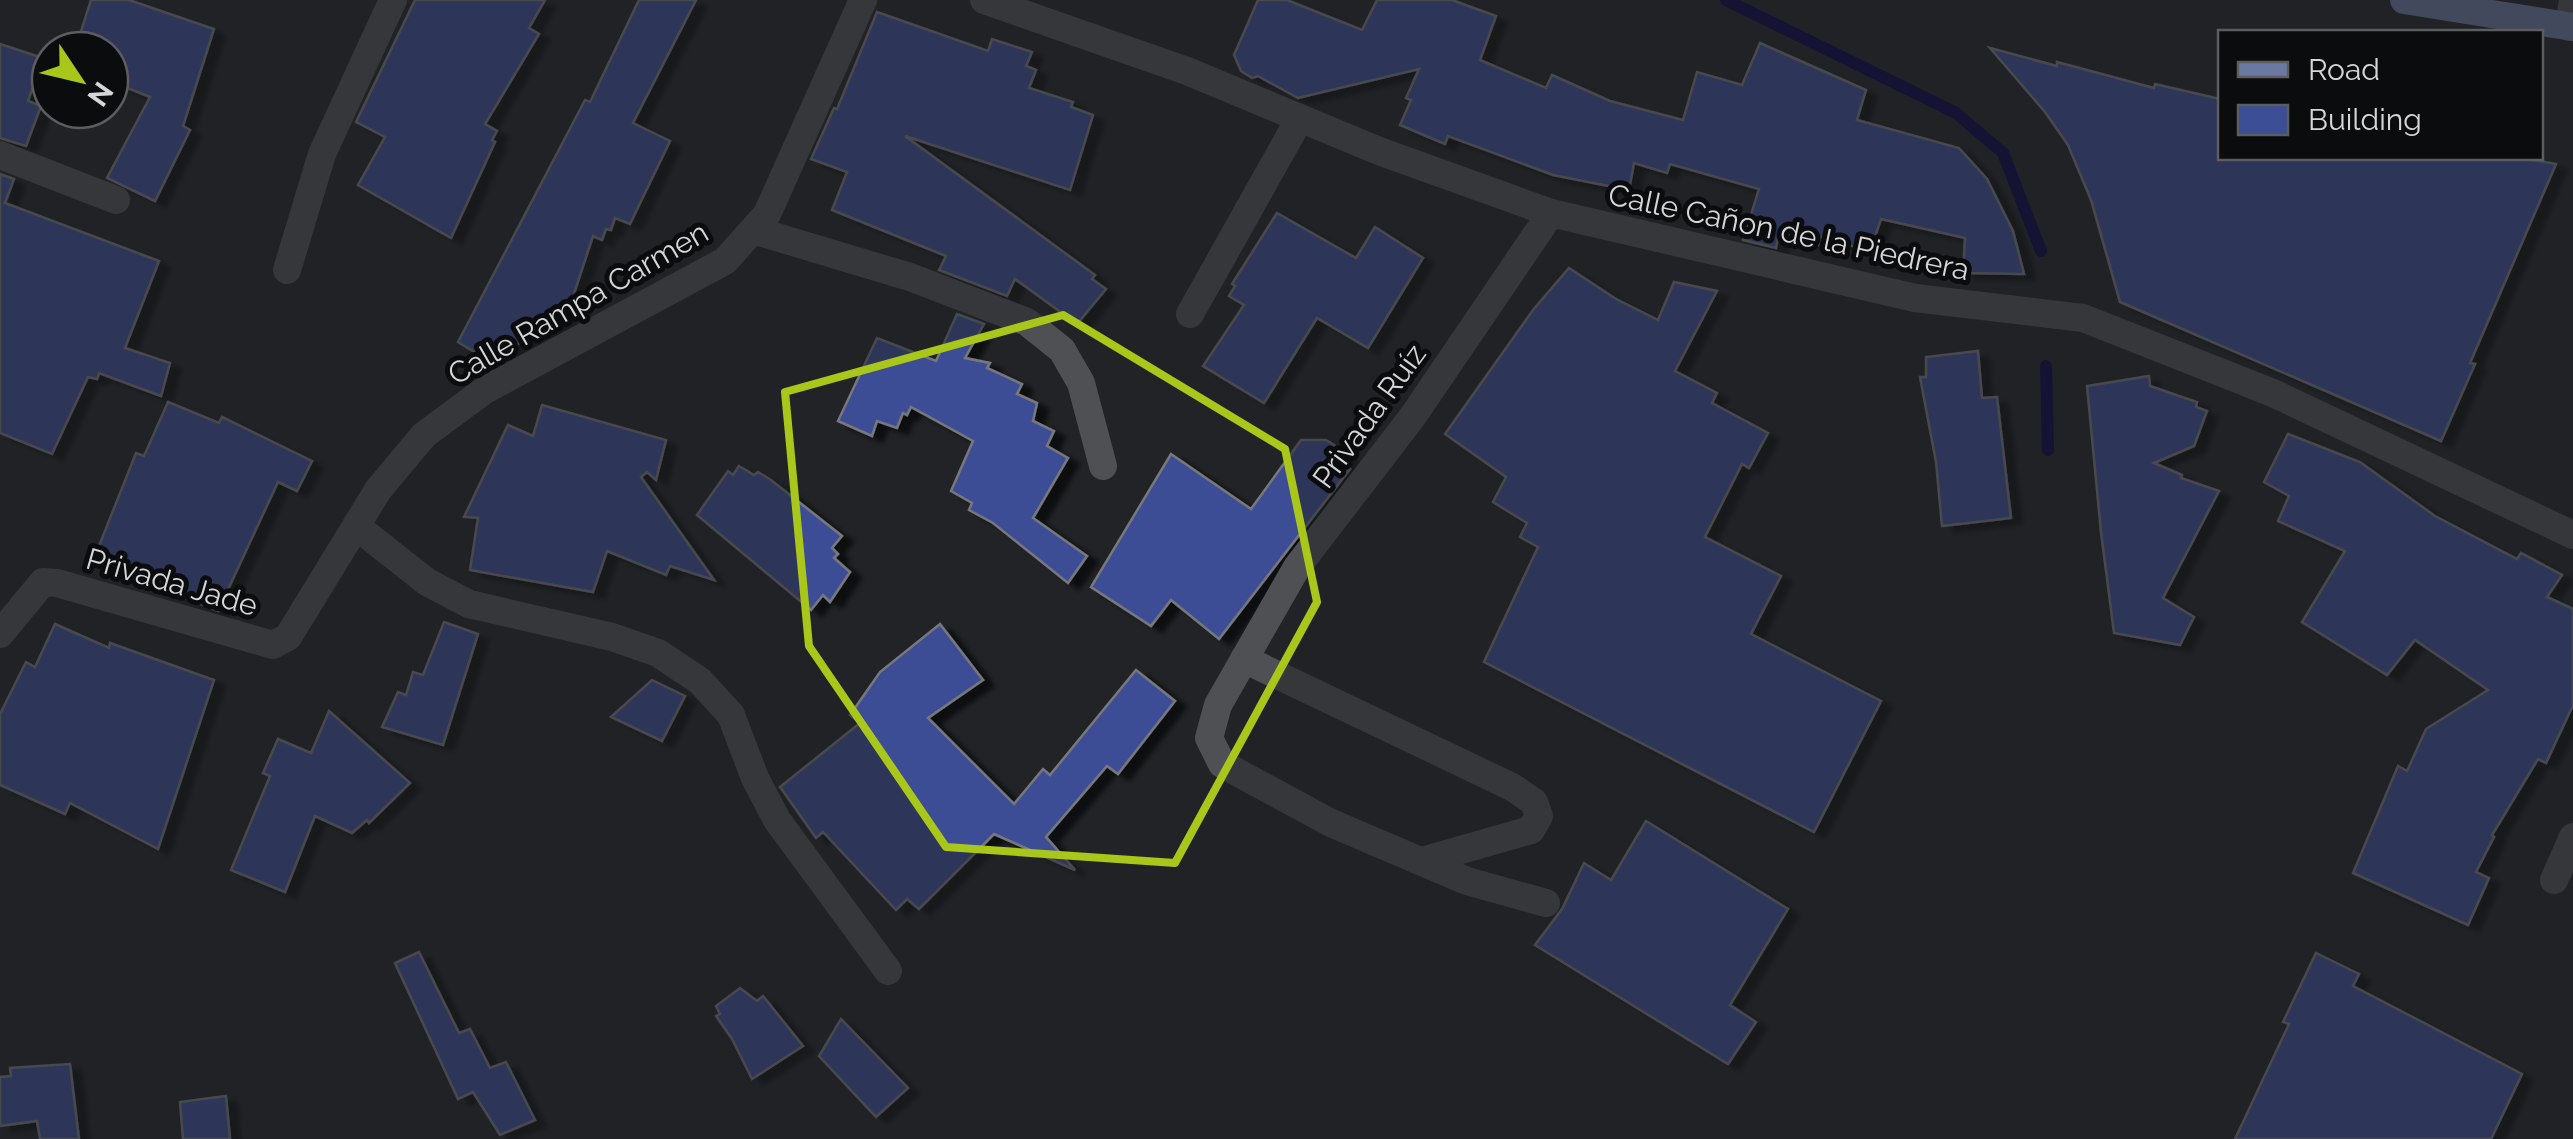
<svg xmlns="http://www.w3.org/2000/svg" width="2573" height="1139" font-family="Raleway,sans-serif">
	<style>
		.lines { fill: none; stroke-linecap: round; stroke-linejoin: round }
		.stream { stroke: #060146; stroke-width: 12 }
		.building { fill: #3c4e95; stroke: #77787d; stroke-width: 2.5; filter: url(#shadow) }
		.minor { stroke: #4e5054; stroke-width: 28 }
		.primary { stroke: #6b78a1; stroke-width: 28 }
		.marked { fill: none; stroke: #a9c71a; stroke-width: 8; stroke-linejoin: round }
		.labels { text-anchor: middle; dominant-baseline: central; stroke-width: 10; stroke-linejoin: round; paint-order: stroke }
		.street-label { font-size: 30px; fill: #d5d6d8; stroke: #0b0c0e }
	</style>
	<defs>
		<filter id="shadow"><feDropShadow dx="11" dy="6" stdDeviation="2.5" flood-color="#0009"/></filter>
	</defs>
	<rect width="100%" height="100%" fill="#212326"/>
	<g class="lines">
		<g class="stream">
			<polyline points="1726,0 1956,113 2003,153 2041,251"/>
			<polyline points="2046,366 2048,450"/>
		</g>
	</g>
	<g class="building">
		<polygon points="91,0 129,0 214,29 183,126 190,130 155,201 107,178 150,97 110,81 110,50 75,50"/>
		<polygon points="415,0 545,0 529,28 539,34 485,124 497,131 492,140 495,142 451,238 358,185 385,137 356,122"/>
		<polygon points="639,0 696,0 633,123 670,141 630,224 615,218 611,230 606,229 602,240 593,236 566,318 488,360 458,342 585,100 590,102"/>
		<polygon points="1258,0 1287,0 1362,30 1377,0 1452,0 1496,16 1480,60 1546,88 1552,75 1610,101 1683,120 1697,72 1742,85 1760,43 1866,90 1857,120 1959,148 1987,179 2013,231 2024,274 1963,273 1965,238 1881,219 1870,251 1820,237 1818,245 1801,239 1800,243 1778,237 1776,248 1743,240 1759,189 1670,164 1667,173 1634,163 1629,190 1553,175 1448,136 1445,144 1400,125 1411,100 1406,98 1419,69 1298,98 1258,76 1252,78 1241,71 1234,55"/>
		<polygon points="877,12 988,51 992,39 1032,52 1026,66 1036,70 1029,88 1073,102 1071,107 1093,115 1070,190 905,136 1095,275 1092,279 1106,289 1077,324 1015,279 1007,296 939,270 946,256 832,210 847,172 811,159 834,108 837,109"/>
		<polygon points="0,44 43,58 28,101 41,106 26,146 0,138"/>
		<polygon points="1990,48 2057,66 2057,62 2154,88 2155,84 2220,99 2220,158 2522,158 2556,164 2470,363 2475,364 2441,441 2120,302 2091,200 2068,145 2045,112"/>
		<polygon points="0,174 14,179 5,203 159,261 125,348 170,363 161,396 99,373 97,379 88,377 52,454 0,433"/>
		<polygon points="1277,213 1356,258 1375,227 1423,258 1368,348 1317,318 1264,403 1203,366 1244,305 1229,296 1235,286 1232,284"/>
		<polygon points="1569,268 1616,299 1658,320 1674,282 1717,291 1675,371 1717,393 1712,403 1768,433 1749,468 1742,464 1705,537 1781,576 1751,634 1881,701 1814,832 1484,662 1538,547 1520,537 1527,523 1493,502 1506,477 1445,434 1533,310"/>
		<polygon points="957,314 984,324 965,358 990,363 987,368 1022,384 1017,394 1037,403 1033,421 1054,431 1047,446 1068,458 1033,518 1087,556 1068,583 993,523 969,510 972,503 951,491 973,441 911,407 907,415 903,413 897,428 877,421 872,436 838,421 877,338 936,361"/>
		<polygon points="1978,351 1982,398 1997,397 2011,518 1942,526 1936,462 1920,377 1926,377 1926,357"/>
		<polygon points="2149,376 2150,386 2197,402 2196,407 2207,411 2194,446 2154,463 2182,475 2181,478 2219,491 2163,598 2194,617 2180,645 2114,633 2101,532 2087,386"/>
		<polygon points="168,402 219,423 222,417 312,461 297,491 278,482 218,611 93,561 136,453 144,456"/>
		<polygon points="542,405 666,440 656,480 647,472 641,477 714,580 670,566 666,575 607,551 593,592 470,570 478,518 464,517 508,425 533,436"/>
		<polygon points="2288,434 2360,462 2435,516 2517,559 2521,553 2562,575 2547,597 2573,609 2573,705 2546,763 2538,759 2492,835 2494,837 2476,872 2489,878 2468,925 2353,873 2398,766 2407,771 2426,729 2488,690 2415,640 2387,675 2302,622 2345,551 2278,521 2289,496 2264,482"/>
		<polygon points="1301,440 1326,440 1345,452 1350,469 1219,639 1171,600 1151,626 1091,587 1171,454 1251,509"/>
		<polygon points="739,466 754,475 758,472 771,480 842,536 832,548 838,554 834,558 850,572 830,602 823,595 811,610 697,515 728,471 733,475"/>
		<polygon points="444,622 478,634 443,745 382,727 398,692 406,695 413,672 423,675"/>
		<polygon points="55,624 109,648 110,643 214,680 158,849 70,803 65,814 0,785 0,714 26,662 35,667"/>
		<polygon points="940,624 983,680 928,718 1014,804 1043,769 1050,775 1136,670 1175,701 1118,774 1107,766 1046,837 1075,870 994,834 919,909 907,899 896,910 823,832 816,838 780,787 860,723 850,715 880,672"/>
		<polygon points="652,680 685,696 662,741 611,717"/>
		<polygon points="329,711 410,783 369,823 367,820 352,833 315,816 285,892 231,870 270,776 263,773 278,739 311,753"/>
		<polygon points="1646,821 1788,909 1730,1005 1756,1022 1728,1064 1535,945 1562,909 1584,863 1611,880"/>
		<polygon points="419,952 459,1033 470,1029 490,1068 506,1062 535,1120 500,1135 473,1092 458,1099 395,963"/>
		<polygon points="2316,953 2359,974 2353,986 2522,1074 2491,1139 2235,1139 2289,1024 2283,1022"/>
		<polygon points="740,988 757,1001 763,996 803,1046 752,1079 732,1039 716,1016 720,1014 716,1006"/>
		<polygon points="841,1019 908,1088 876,1117 819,1056"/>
		<polygon points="70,1064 79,1139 40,1139 37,1121 0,1126 0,1077 11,1076 10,1068"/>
		<polygon points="226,1096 230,1139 183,1139 180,1102"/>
	</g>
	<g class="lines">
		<g class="minor">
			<polyline points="984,0 1187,71 1379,151 1551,213 1915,298 2083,318 2273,393 2573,535"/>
			<polyline points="2569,27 2573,0"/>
			<polyline points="0,155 116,200"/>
			<polyline points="753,230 910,277 1027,322 1062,350 1081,383 1103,466"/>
			<polyline points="287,270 322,154 393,0"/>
			<polyline points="1190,314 1300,118"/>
			<polyline points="356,526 427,582 469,604 612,637 658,653 700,681 731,715 755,778 777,820 888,971"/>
			<polyline points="0,634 43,582 57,583 273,645 288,637 378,490 424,435 485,390 725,261 767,214 863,0"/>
			<polyline points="1244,659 1512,787 1534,802 1539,816 1531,830 1422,861"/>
			<polyline points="2554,880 2573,837"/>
			<polyline points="1546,903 1467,881 1331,823 1222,764 1209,738 1218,705 1297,567 1413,416 1551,213"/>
		</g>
		<polyline class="primary" points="2404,0 2573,27"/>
	</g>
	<path d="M0 0H2573V1139H0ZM1063 315 1285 449 1317 602 1175 863 946 847 809 646 785 392Z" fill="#212326" fill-opacity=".55" fill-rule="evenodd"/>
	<path class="marked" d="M1063 315 1285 449 1317 602 1175 863 946 847 809 646 785 392Z"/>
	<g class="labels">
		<g class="street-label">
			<text transform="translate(1789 232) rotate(12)">Calle Cañon de la Piedrera</text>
			<text transform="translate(578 303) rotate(-30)">Calle Rampa Carmen</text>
			<text transform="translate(1369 416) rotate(-54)">Privada Ruíz</text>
			<text transform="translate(172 582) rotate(16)">Privada Jade</text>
		</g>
	</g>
	<rect x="2218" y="30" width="325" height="130" fill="#0b0c0e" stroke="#5c5d5f" stroke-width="2.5"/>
	<rect x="2238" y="62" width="50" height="15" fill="#6b78a1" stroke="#5c5d5f" stroke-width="2.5"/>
	<text x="2308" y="80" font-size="30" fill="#d5d6d8">Road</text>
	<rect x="2238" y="105" width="50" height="30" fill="#3c4e95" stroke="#5c5d5f" stroke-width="2.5"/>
	<text x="2308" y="130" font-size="30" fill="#d5d6d8">Building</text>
	<g transform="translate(80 80) rotate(125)"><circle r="48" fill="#0b0c0e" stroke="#5c5d5f" stroke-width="2.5"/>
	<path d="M0-8L18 38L0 25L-18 38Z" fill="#a9c71a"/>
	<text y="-15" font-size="28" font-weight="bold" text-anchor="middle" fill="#d5d6d8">N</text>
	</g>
</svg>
